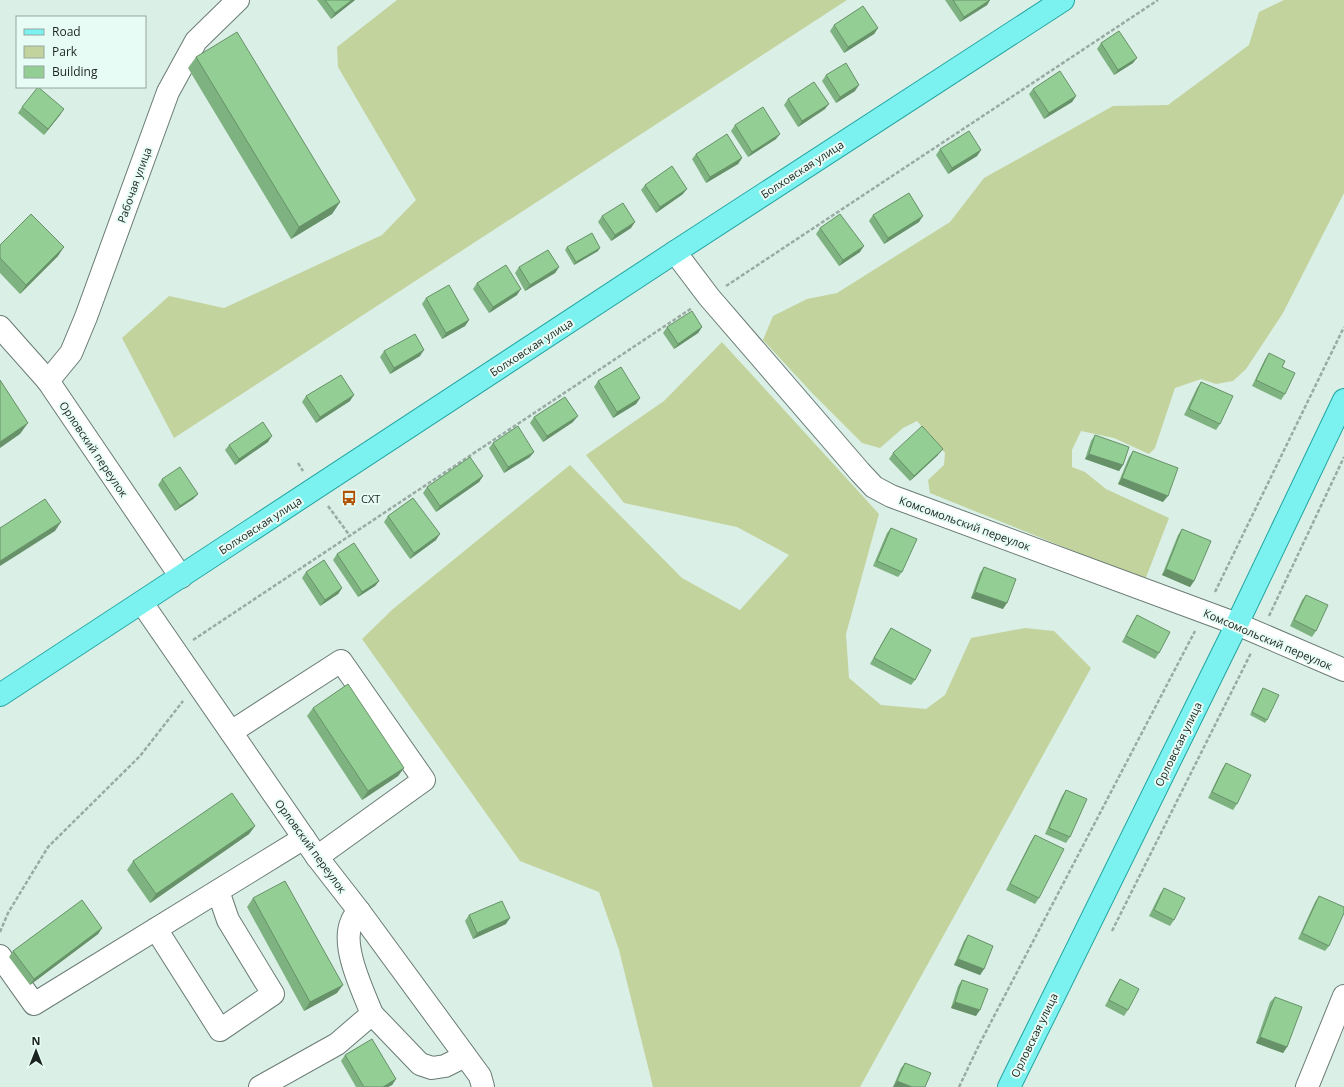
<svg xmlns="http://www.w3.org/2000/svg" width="1344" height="1087" font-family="'Open Sans',sans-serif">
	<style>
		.green { fill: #c3d39d }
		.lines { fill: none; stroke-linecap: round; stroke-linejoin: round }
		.minor-casing { stroke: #697b74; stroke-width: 24 }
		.major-casing { stroke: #22a4a1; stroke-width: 24 }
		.path { stroke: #9aaba4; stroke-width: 2.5; stroke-dasharray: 4 2; stroke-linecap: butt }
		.minor { stroke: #fff; stroke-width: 22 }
		.major { stroke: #7cf2f0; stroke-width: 22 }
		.wall { fill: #7eb280 }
		.shaded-wall { fill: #679168 }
		.building { fill: #93cf95; stroke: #679168 }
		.labels { text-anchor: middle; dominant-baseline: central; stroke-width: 4; stroke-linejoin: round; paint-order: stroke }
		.street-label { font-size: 11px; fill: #1c2421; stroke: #e7fcf4 }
		.poi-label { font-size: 11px; fill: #1c2421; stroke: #e7fcf4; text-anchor: start }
	</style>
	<rect width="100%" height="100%" fill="#daefe6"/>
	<g class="green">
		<polygon points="397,0 847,0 174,438 122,338 169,296 224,308 382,235 416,200 338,67 337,47"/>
		<polygon points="1284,0 1344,0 1344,193 1283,313 1246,369 1233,381 1216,384 1201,379 1175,388 1155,448 1149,454 1114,438 1081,431 1072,450 1072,467 1085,472 1106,489 1169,518 1145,580 930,493 928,480 944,465 945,453 917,421 903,428 880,448 862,443 814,395 763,340 773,316 807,299 837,293 950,222 984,178 1113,106 1168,105 1249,45 1259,12"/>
		<polygon points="722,342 879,514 846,634 849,678 881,705 926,709 945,695 971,638 1025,628 1054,631 1091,668 860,1087 653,1087 619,950 599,892 520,861 362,639 393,609 570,465 682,578 740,610 789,555 737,527 624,503 586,455 664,401"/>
	</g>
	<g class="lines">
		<defs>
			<g id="minor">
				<polyline points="675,252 709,297 860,472 874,487 891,496 1237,624 1344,670"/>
				<polyline points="0,327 48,381 181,577"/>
				<polyline points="48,381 71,353 86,317 168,92 196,41 238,0"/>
				<polyline points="142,603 317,857 359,911 480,1076 483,1087"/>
				<polyline points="231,732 341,661 424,780 317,857"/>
				<polyline points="156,929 220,1030 273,994 228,920 218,891"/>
				<polyline points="0,956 34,1004 304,838"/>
				<polyline points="372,1014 420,1064 432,1068 445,1066 465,1056"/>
				<path d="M260 1087 337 1044 372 1014C363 991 340 945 352 921 353 917 357 914 359 911"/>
				<polyline points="1307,1087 1344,996"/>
			</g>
			<g id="major">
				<polyline points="0,695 675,252 1063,0"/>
				<polyline points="1009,1087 1237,624 1344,400"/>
			</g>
		</defs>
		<use href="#minor" class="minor-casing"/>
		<use href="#major" class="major-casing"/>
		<g class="path">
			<polyline points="726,286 1158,0"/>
			<polyline points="298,463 303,471"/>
			<polyline points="328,506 350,536"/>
			<polyline points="1215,592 1344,327"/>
			<polyline points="1269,616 1344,457"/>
			<polyline points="193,640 692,308"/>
			<polyline points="1112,931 1251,653"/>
			<polyline points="0,932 8,913 48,847 140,756 183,701"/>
			<polyline points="959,1087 979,1045 1195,631"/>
		</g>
		<use href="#minor" class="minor"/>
		<use href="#major" class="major"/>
	</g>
	<g class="wall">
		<polygon points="317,0 355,0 331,19"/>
		<polygon points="945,0 990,0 987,5 960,22"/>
		<polygon points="834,25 878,28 874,34 844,53 830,31"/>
		<polygon points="1101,43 1133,63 1114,75 1097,49"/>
		<polygon points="196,57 340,202 332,214 291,239 188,68"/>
		<polygon points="826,75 855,91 836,103 822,81"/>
		<polygon points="1033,89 1076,96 1072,102 1044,119 1029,94"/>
		<polygon points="788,99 825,109 798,127 784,105"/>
		<polygon points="22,107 60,115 44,135 18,113"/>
		<polygon points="735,125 776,139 748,157 731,131"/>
		<polygon points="940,149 981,150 977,156 948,174 936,155"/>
		<polygon points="696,154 742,158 738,164 706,183 692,159"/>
		<polygon points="645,185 683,194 656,213 641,190"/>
		<polygon points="873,215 919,222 884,244 869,221"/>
		<polygon points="602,216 631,228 611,241 598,222"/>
		<polygon points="820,228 860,252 839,266 816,234"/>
		<polygon points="0,245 58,256 20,294 0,273"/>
		<polygon points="567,247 598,251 574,265 565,250"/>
		<polygon points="519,267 559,267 555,273 525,291 515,273"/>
		<polygon points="477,283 517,295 489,313 473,289"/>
		<polygon points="426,298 469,320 465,326 442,339 422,304"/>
		<polygon points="667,327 702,327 698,333 674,349 663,333"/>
		<polygon points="384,351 420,356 390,374 380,357"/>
		<polygon points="1269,353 1282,367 1285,394 1281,400 1252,386 1265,359"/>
		<polygon points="598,381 640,398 636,404 613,418 594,387"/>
		<polygon points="1201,382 1220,424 1216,430 1184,415 1197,388"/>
		<polygon points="306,396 350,401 316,423 302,402"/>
		<polygon points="534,417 573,422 543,442 530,423"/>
		<polygon points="1095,435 1123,465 1119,471 1085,459 1091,441"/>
		<polygon points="268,442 235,465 225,450 229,445"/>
		<polygon points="493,443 530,457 504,473 489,448"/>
		<polygon points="1133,451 1163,502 1118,484 1129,457"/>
		<polygon points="893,453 938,455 910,481 889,459"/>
		<polygon points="483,476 479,482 436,512 423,493 427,487"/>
		<polygon points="162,479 198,494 193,499 175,511 158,485"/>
		<polygon points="388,516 436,540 410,559 384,522"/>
		<polygon points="891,528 902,572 898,577 873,566 887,533"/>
		<polygon points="1182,529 1194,581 1190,587 1162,575 1178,535"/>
		<polygon points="337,554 379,581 375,586 358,597 333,560"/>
		<polygon points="984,567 1003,609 971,598 980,573"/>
		<polygon points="306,572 342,588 338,594 320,606 302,578"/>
		<polygon points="1306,595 1316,631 1312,637 1290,626 1302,600"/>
		<polygon points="1137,615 1159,653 1155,659 1122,642 1133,621"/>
		<polygon points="891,628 915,680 911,685 870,664 887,634"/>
		<polygon points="1263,688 1267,720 1265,723 1250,715 1261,691"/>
		<polygon points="313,708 404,768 398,776 362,800 307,716"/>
		<polygon points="1226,763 1237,804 1233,810 1208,798 1222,769"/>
		<polygon points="1066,790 1070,837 1066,843 1045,834 1062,796"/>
		<polygon points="255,826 249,834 150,903 127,870 133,861"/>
		<polygon points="1035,835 1039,898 1035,904 1006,890 1031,841"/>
		<polygon points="1164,888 1174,920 1170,926 1149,916 1160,894"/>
		<polygon points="1319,896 1329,946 1325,951 1298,939 1315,902"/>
		<polygon points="253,898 337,993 304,1011 247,907"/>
		<polygon points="469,915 506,924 473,939 465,921"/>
		<polygon points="102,928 98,934 30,985 9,957 13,951"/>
		<polygon points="968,935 984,969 980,975 954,965 964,941"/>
		<polygon points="1120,979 1128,1010 1124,1016 1105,1006 1116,985"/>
		<polygon points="962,980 976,1016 951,1008 958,986"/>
		<polygon points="1275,997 1287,1047 1283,1053 1256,1043 1270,1002"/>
		<polygon points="345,1055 396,1079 392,1085 388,1087 356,1087 341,1061"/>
		<polygon points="905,1063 925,1087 893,1087 901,1068"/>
	</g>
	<g class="shaded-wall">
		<polygon points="352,0 355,0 331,19 335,13"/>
		<polygon points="990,0 987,5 960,22 964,17"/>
		<polygon points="878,28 874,34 844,53 848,47"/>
		<polygon points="1137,58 1133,63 1114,75 1118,70"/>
		<polygon points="859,85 855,91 836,103 840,97"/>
		<polygon points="1076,96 1072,102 1044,119 1049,113"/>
		<polygon points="829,104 825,109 798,127 802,121"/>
		<polygon points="64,109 60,115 44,135 48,129"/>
		<polygon points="780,134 776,139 748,157 752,152"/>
		<polygon points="981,150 977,156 948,174 952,168"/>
		<polygon points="742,158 738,164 706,183 710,177"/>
		<polygon points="687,189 683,194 656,213 660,207"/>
		<polygon points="340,202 332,214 291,239 299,227"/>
		<polygon points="923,216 919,222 884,244 888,238"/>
		<polygon points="635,222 631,228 611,241 615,235"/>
		<polygon points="864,246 860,252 839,266 843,260"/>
		<polygon points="64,247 58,256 20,294 26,285"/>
		<polygon points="600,248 598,251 574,265 576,262"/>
		<polygon points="559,267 555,273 525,291 530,285"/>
		<polygon points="521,289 517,295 489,313 493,307"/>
		<polygon points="469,320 465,326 442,339 446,333"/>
		<polygon points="702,327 698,333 674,349 678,344"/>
		<polygon points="424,350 420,356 390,374 394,368"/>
		<polygon points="354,395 350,401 316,423 320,417"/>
		<polygon points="640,398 636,404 613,418 617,412"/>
		<polygon points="578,416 573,422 543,442 547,436"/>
		<polygon points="28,423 20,434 0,448 0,442"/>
		<polygon points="272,436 268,442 235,465 239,459"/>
		<polygon points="943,449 938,455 910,481 914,476"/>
		<polygon points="534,452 530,457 504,473 508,467"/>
		<polygon points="1089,454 1123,465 1119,471 1085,459"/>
		<polygon points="483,476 479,482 436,512 440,506"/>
		<polygon points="1122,478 1168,496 1163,502 1118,484"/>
		<polygon points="198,494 193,499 175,511 180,506"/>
		<polygon points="61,522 55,531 0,566 0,561"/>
		<polygon points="440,534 436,540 410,559 414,553"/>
		<polygon points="1166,569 1194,581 1190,587 1162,575"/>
		<polygon points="379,581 375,586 358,597 362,592"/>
		<polygon points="342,588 338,594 320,606 325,600"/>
		<polygon points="975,592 1007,603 1003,609 971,598"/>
		<polygon points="404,768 398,776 362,800 368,791"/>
		<polygon points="255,826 249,834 150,903 156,894"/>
		<polygon points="510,918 506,924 473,939 477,933"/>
		<polygon points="102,928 98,934 30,985 34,979"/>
		<polygon points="958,959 984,969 980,975 954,965"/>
		<polygon points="343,985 337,993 304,1011 310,1002"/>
		<polygon points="955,1002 980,1010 976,1016 951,1008"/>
		<polygon points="1260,1037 1287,1047 1283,1053 1256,1043"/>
		<polygon points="396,1079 392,1085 388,1087 383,1087"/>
		<polygon points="897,1081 912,1087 893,1087"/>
	</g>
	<g class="building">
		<polygon points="325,0 352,0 335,13"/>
		<polygon points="953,0 990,0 964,17"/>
		<polygon points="863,6 878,28 848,47 834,25"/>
		<polygon points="1119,31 1137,58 1118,70 1101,43"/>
		<polygon points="237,32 340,202 299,227 196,57"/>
		<polygon points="846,63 859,85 840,97 826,75"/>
		<polygon points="1060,71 1076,96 1049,113 1033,89"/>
		<polygon points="814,82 829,104 802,121 788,99"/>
		<polygon points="38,87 64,109 48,129 22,107"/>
		<polygon points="763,107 780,134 752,152 735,125"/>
		<polygon points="969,131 981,150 952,168 940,149"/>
		<polygon points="727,134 742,158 710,177 696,154"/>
		<polygon points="672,166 687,189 660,207 645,185"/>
		<polygon points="909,193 923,216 888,238 873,215"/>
		<polygon points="623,203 635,222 615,235 602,216"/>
		<polygon points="31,214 64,247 26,285 0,258 0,245"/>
		<polygon points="840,214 864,246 843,260 820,228"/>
		<polygon points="592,233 600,248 576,262 567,247"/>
		<polygon points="548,250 559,267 530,285 519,267"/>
		<polygon points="506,265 521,289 493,307 477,283"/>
		<polygon points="449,285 469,320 446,333 426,298"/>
		<polygon points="692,311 702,327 678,344 667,327"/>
		<polygon points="415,334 424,350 394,368 384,351"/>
		<polygon points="1269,353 1285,361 1282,367 1295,373 1285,394 1256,380"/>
		<polygon points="621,367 640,398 617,412 598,381"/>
		<polygon points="341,375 354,395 320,417 306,396"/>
		<polygon points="0,380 28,423 0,442"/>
		<polygon points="1201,382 1233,396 1220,424 1189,409"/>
		<polygon points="565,397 578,416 547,436 534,417"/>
		<polygon points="263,422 272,436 239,459 229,445"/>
		<polygon points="518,426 534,452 508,467 493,443"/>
		<polygon points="922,426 943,449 914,476 893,453"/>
		<polygon points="1095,435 1129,447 1123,465 1089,454"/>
		<polygon points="1133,451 1178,468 1168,496 1122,478"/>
		<polygon points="470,457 483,476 440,506 427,487"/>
		<polygon points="180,467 198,494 180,506 162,479"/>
		<polygon points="413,498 440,534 414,553 388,516"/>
		<polygon points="45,499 61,522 0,561 0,528"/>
		<polygon points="891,528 917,539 902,572 877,561"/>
		<polygon points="1182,529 1211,541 1194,581 1166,569"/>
		<polygon points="354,543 379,581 362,592 337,554"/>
		<polygon points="324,560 342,588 325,600 306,572"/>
		<polygon points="984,567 1016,579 1007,603 975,592"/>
		<polygon points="1306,595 1328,605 1316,631 1294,620"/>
		<polygon points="1137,615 1170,632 1159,653 1126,636"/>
		<polygon points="891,628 931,650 915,680 874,658"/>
		<polygon points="348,684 404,768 368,791 313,708"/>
		<polygon points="1263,688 1279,695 1267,720 1252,712"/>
		<polygon points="1226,763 1251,775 1237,804 1212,792"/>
		<polygon points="1066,790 1087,799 1070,837 1049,828"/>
		<polygon points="232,793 255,826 156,894 133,861"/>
		<polygon points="1035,835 1064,849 1039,898 1010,884"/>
		<polygon points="285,881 343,985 310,1002 253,898"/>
		<polygon points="1164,888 1185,898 1174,920 1154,910"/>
		<polygon points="1319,896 1344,907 1344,913 1329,946 1302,933"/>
		<polygon points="82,900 102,928 34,979 13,951"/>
		<polygon points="502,901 510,918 477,933 469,915"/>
		<polygon points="968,935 993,946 984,969 958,959"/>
		<polygon points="1120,979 1139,989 1128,1010 1109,1000"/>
		<polygon points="962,980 988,989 980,1010 955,1002"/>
		<polygon points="1275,997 1302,1007 1287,1047 1260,1037"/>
		<polygon points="372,1039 396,1079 383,1087 364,1087 345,1055"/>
		<polygon points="905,1063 931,1073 925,1087 912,1087 897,1081"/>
	</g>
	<defs>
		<symbol id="bus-bare" viewBox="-9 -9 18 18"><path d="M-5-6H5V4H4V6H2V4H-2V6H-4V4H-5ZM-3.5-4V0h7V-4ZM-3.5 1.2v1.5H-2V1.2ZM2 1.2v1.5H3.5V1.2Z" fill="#b25303" stroke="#e7fcf4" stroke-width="2.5" paint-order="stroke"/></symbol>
	</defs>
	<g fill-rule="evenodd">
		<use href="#bus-bare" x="338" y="487" width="22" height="22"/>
	</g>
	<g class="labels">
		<g class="street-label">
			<text transform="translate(802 169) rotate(-33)">Болховская улица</text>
			<text transform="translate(134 185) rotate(-70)">Рабочая улица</text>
			<text transform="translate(531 347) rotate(-33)">Болховская улица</text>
			<text transform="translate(94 449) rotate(56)">Орловский переулок</text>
			<text transform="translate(965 523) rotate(20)">Комсомольский переулок</text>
			<text transform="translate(260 525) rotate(-33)">Болховская улица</text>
			<text transform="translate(1268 639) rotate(23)">Комсомольский переулок</text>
			<text transform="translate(1178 744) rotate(-64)">Орловская улица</text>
			<text transform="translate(311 846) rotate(54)">Орловский переулок</text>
			<text transform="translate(1034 1035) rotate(-64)">Орловская улица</text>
		</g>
		<g class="poi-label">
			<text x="361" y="498">СХТ</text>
		</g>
	</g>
	<rect x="16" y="16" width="130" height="72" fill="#e7fcf4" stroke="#96a6a0"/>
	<rect x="24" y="29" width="20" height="6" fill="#7cf2f0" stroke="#96a6a0"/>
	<text x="52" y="36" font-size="12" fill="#1c2421">Road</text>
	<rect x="24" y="46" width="20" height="12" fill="#c3d39d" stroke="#96a6a0"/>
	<text x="52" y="56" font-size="12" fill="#1c2421">Park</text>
	<rect x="24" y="66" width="20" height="12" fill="#93cf95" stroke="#96a6a0"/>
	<text x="52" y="76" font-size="12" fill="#1c2421">Building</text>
	<g transform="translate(36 1051)" stroke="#e7fcf4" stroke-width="3" paint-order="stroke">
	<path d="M0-3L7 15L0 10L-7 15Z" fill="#1c2421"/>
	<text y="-6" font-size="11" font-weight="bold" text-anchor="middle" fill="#1c2421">N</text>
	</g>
</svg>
